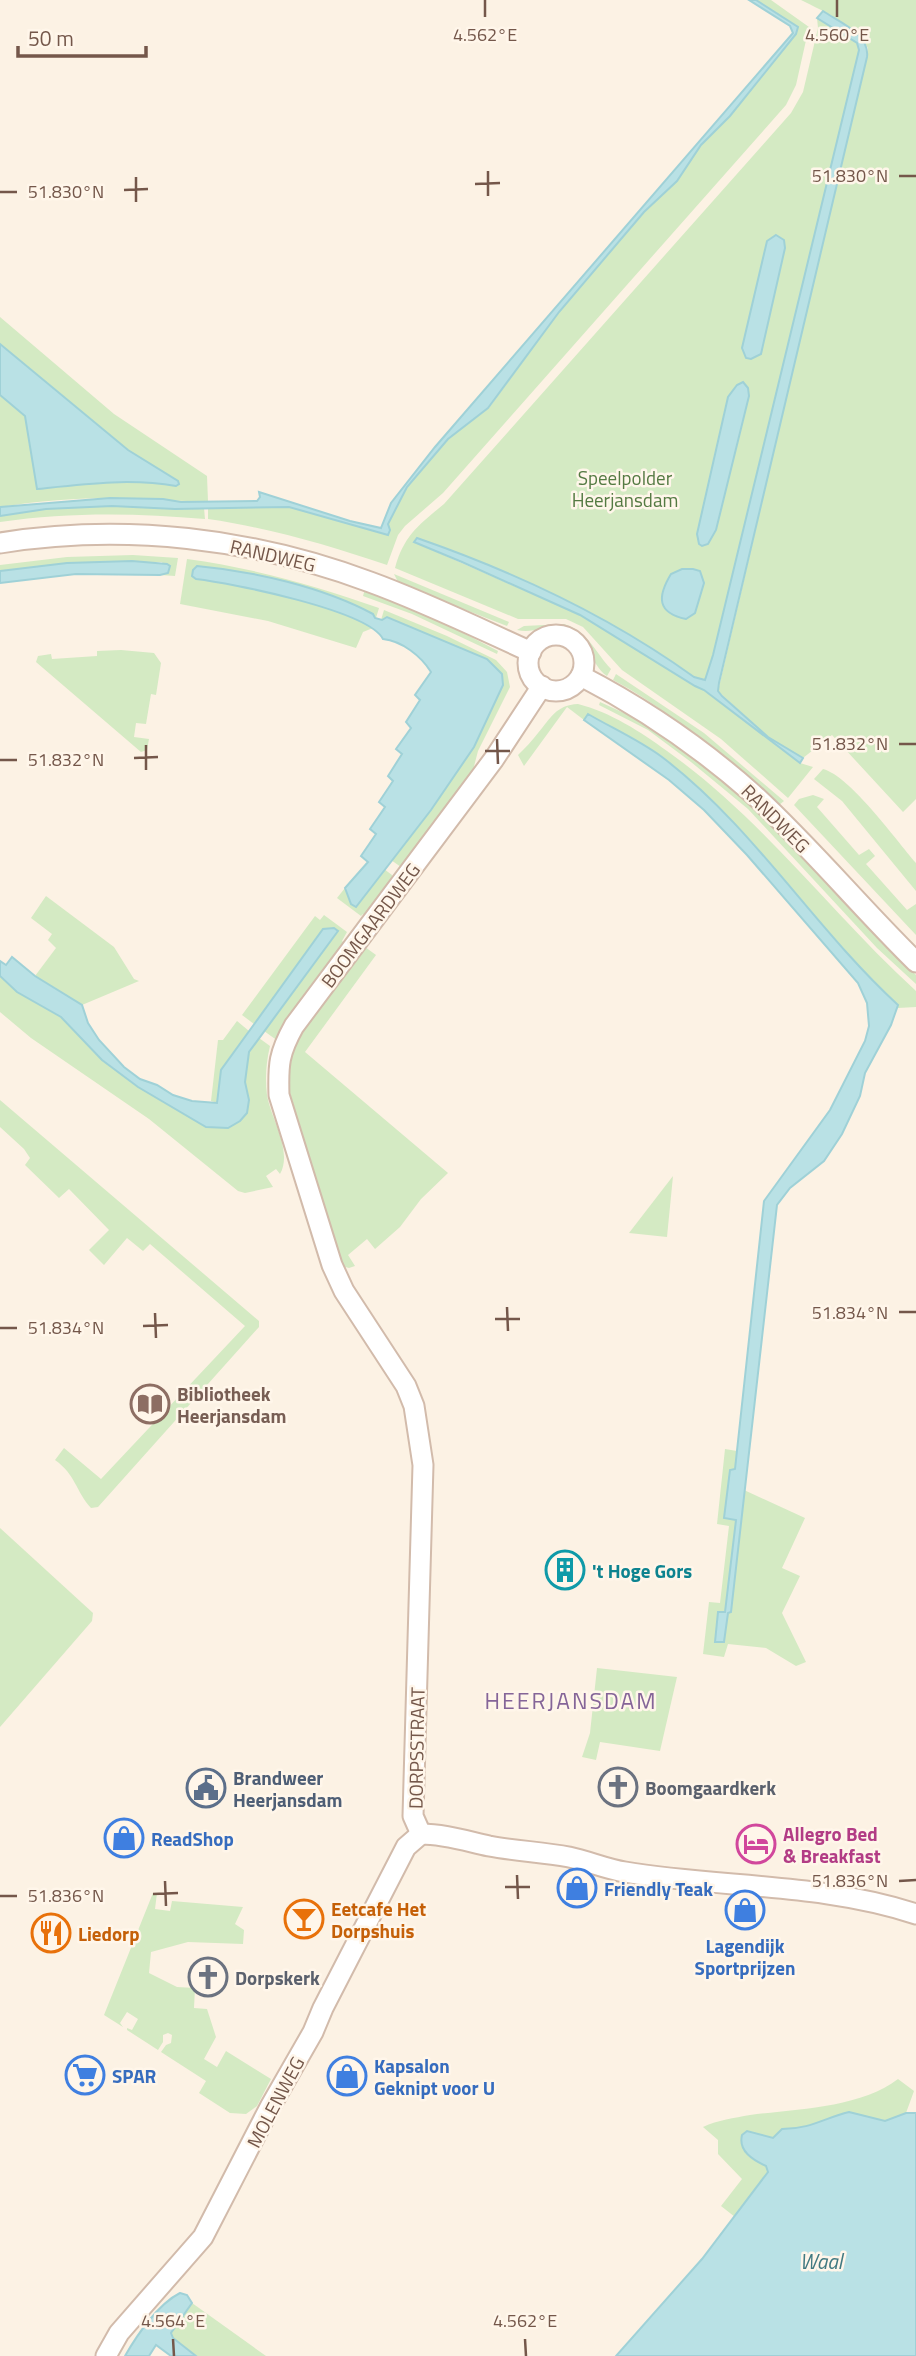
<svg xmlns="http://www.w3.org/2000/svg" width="916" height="2356" font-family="'Titillium Web',sans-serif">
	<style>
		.green { fill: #d4eac3 }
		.water { fill: #b9e1e5; stroke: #9fd1d7; stroke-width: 2 }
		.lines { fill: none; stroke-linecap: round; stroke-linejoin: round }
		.secondary-casing { stroke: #d2bbab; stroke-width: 23 }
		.secondary { stroke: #fff; stroke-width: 19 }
		.ticks { fill: none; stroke: #74574a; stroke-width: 2.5 }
		.labels { text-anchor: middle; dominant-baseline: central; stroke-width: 5; stroke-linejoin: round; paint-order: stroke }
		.park-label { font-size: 19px; fill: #547a42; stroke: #fff6ea }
		.street-label { font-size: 19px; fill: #74574a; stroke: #fff6ea }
		.education-label { font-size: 19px; font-weight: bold; fill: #785e54; stroke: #fff6ea; text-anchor: start }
		.culture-label { font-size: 19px; font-weight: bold; fill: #0d838f; stroke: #fff6ea; text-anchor: start }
		.service-label { font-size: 19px; font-weight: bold; fill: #4e5e75; stroke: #fff6ea; text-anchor: start }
		.worship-label { font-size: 19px; font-weight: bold; fill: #5b616d; stroke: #fff6ea; text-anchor: start }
		.hotel-label { font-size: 19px; font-weight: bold; fill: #b23c85; stroke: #fff6ea; text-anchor: start }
		.shop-label { font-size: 19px; font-weight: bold; fill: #366cbe; stroke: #fff6ea; text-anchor: start }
		.food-label { font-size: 19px; font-weight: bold; fill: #c56008; stroke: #fff6ea; text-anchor: start }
		.water-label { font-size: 21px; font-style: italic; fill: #417981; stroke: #fff6ea }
		.quarter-label { font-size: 23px; letter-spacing: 2px; fill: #856598; stroke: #fff6ea }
		.ticks-label { font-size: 18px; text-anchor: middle; fill: #74574a; stroke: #fff6ea; stroke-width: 5; stroke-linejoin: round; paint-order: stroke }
	</style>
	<rect width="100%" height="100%" fill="#fcf2e4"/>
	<g class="green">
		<path d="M756 0H771L809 27 796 85 786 105 443 493 405 526 398 535 387 565C328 545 270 528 208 519V507H289L388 535V524L407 487 448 439 489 408 559 312 644 212 677 181 701 145 730 116 796 34 798 27Z"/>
		<path d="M801 0H916V799L903 812 832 735 803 758 768 737 718 691 868 48C854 25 825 12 801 0Z"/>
		<path d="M817 18 857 43 859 50 713 655 705 680 694 677C611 617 515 572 417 539L414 542 580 615 704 690 800 763 813 767 788 798 721 739 622 670 583 627 566 619H518L395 568C404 535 419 525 444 504L791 113 803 92 818 28Z"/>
		<path d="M0 317 114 414 207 476 208 501C177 502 146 498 115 498 77 498 37 501 0 507V395L25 416 37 489C84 484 130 478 176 486L179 484 128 450 0 344Z"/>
		<path d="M112 506 204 508 205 519C136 513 69 512 0 522V516L46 509Z"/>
		<polygon points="133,555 178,558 175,576 160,575 168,573 162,562 67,563 0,571 0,565 67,557"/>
		<path d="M187 559C254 568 316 586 379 608L376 618 303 587 196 579C247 585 329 602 373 628L363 632 356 648 268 621 180 604Z"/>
		<polygon points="394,574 509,622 507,626 399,584"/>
		<polygon points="365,589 421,611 498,651 497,654 412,614 363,596"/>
		<polygon points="384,610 447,636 496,660 507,672 510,687 478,751 472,774 404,866 401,867 391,860 431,810 487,659 387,617 381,620"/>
		<path d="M564 624C588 631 595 652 611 669L607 676C588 663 591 635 566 628 549 624 534 634 517 630L524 626Z"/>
		<polygon points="121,650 154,653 161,663 156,695 151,694 146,724 136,723 134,737 149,739 147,750 141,752 36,662 38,656 51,654 52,659 97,656 97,651"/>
		<path d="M616 674 704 733 784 801 779 805 775 803C725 760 672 711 613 680Z"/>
		<polygon points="600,702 648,724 690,751 772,822 883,942 916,975 916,984 877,948 748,809 691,762 648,730 599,705"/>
		<path d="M578 704C610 712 641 732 667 751 762 818 831 913 916 991V1007L898 1008V1005C814 928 754 827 662 757 639 740 612 728 588 714L584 720 567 707 524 766 518 755C525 748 532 741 538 733 551 718 556 705 578 704Z"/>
		<path d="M823 769C850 776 896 840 916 863V891L842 801 814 779Z"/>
		<polygon points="813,795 824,799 817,807 859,855 869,849 875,856 866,864 907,910 916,904 916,935 794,805 799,799"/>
		<polygon points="384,869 392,875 393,882 367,917 363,914 361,916 337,898 345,888 351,904 356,907"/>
		<polygon points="46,896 114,947 134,979 139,981 82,1005 35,976 56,948 48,940 52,934 31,918"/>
		<polygon points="324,915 347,932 342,941 347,945 278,1041 264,1031 338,931 323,929 254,1024 242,1015 315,916 320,920"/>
		<path d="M365 947 376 955 305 1052 448 1173 421 1199 400 1227 375 1249 367 1239 348 1255 355 1266 349 1268 342 1266 290 1093C288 1072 289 1054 300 1035Z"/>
		<path d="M0 976 17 992 61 1017 102 1060 138 1087 206 1127 228 1128 240 1121 247 1113 249 1100 245 1082 247 1055 259 1038 270 1046C266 1063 265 1078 267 1095 271 1119 293 1151 280 1174L276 1169 266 1176 273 1187 245 1193 238 1191 149 1119 31 1038 0 1012Z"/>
		<polygon points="237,1021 249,1031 221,1070 218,1103 211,1101 218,1040 223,1040"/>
		<path d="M0 1100 259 1321V1327L98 1507 91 1508C75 1490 76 1475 55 1460L64 1448 101 1479 245 1326 150 1244 143 1251 127 1238 104 1265 89 1250 109 1230 69 1189 59 1198 25 1165 30 1158 24 1149 0 1127Z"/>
		<polygon points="673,1176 667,1237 629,1233"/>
		<polygon points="725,1449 737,1451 735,1470 730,1470 724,1517 736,1519 724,1642 728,1613 731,1612 744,1490 805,1518 782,1568 800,1576 782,1613 806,1662 796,1666 766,1648 728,1644 724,1657 703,1654 709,1602 720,1603 729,1526 717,1524"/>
		<polygon points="0,1528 93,1613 92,1621 0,1727"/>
		<polygon points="597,1668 677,1677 660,1751 600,1742 596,1760 582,1757 590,1733"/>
		<polygon points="153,1893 157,1893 155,1909 170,1911 172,1901 243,1907 235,1924 244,1930 243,1944 188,1942 151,1952 149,1973 177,1987 195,1988 194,2008 207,2009 216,2037 204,2059 217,2067 226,2051 271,2079 257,2106 246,2114 230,2113 199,2093 206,2081 161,2052 166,2045 171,2043 172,2035 168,2033 163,2035 163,2042 158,2050 127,2030 127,2028 132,2030 138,2019 127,2012 120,2023 123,2027 104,2015"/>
		<path d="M898 2079 914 2091 906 2113 886 2121 849 2112 825 2122 798 2129H782L777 2137 751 2158 766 2166 768 2172 735 2217 721 2206 742 2179 718 2154V2140L703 2127C718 2120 734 2118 750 2115 797 2109 860 2108 898 2079Z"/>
		<polygon points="192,2303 266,2356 196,2356 173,2338 171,2333"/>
	</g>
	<g class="water">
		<polygon points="749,0 756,0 798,27 796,34 730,116 701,145 677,181 644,212 559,312 488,408 448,439 407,487 388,524 390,530 388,535 289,507 175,509 112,506 46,509 0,516 0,507 110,498 163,499 181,502 257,501 260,497 259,492 350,521 381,528 391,503 435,447 793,33 790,26"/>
		<path d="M823 11C839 22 870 34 867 57L719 683 718 691 722 696 768 737 803 758 800 763 704 690 695 686 580 615 462 562 414 542 417 538C515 572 611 617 694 677L705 680 713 655 859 50 857 43 817 18Z"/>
		<polygon points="776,235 784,240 785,248 761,354 751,359 746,358 742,348 767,241"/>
		<path d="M0 344 128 450 178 481 179 484 176 486C130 478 84 484 37 489L25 416 0 395Z"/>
		<polygon points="743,382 748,388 749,396 716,530 708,544 702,546 699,544 697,534 728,397 737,385"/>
		<polygon points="132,561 167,564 170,566 168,573 160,575 76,574 0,583 0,571 67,563"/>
		<path d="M197 566C253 571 323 587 373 614L375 618 382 620 387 617 487 659 502 674 503 685 474 747 431 810 356 907 351 904 345 888 368 862 361 856 376 834 370 829 385 807 379 802 393 781 388 776 402 754 396 749 411 728 406 722 420 700 415 695 431 672C421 656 402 641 383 639 368 610 230 583 196 579L192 576 193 570Z"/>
		<path d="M682 569H693L700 571 704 583 695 613 686 619C657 613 657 597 671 574Z"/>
		<path d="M588 714C612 728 639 740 662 757 754 827 814 928 898 1005L891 1025 865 1073 860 1096 842 1134 824 1161 790 1188 777 1205 731 1612 728 1613 724 1642H715L718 1612H725L736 1520 724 1518 730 1470 735 1469 764 1201 830 1110 865 1041 869 1026 867 1003 858 983 747 855 704 810 669 780 584 720Z"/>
		<polygon points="334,928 338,931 249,1052 245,1082 249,1100 247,1113 240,1121 228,1128 206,1127 138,1087 102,1060 61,1017 17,992 0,976 0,961 6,965 12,957 35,976 82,1005 88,1023 99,1040 124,1067 140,1079 157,1085 173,1095 192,1101 217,1103 221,1070 323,929"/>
		<path d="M849 2112 885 2121 906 2113H916V2356H616L702 2259 768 2172 766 2166C753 2160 738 2151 742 2135L747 2131 773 2138 782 2129C811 2129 824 2118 849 2112Z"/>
		<path d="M180 2293 187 2295 192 2303 171 2333 173 2338 196 2356H171L156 2345 149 2356H125C137 2335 158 2304 180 2293Z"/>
	</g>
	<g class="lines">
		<defs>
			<g id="secondary">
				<path d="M0 543C124 523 253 538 370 582 425 602 478 628 531 652"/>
				<circle cx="556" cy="663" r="28"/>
				<path d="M581 676C643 708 700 747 752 793 810 846 860 907 916 962"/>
				<path d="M421 1834 413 1816 423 1465 414 1406 406 1386 344 1291 332 1265 279 1095C278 1064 279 1053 294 1026L494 759 542 686"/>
				<path d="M421 1834C444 1834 466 1841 489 1846 515 1851 542 1852 569 1857 588 1861 606 1869 625 1872 722 1888 822 1883 916 1914"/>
				<polyline points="106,2356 119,2333 203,2237 270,2107 313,2032 323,2008 406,1847 421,1834"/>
			</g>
		</defs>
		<use href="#secondary" class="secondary-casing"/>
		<use href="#secondary" class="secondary"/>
	</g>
	<path class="ticks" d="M485 0V17M837 0V17M488 171V196M899 176H916M136 177V202M475 184 500 183M124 190 148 189M0 192H17M497 739 498 764M899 744H916M146 745V770M485 751H510M134 758 158 757M0 760H17M507 1307 508 1331M899 1312H916M155 1313 156 1338M495 1319H520M143 1326 168 1325M0 1328H17M517 1875 518 1899M165 1881 166 1906M899 1881 916 1880M505 1887H530M153 1894 178 1893M0 1896H17M173 2339 174 2356M525 2339 526 2356"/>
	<defs>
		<symbol id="library-ring" viewBox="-11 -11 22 22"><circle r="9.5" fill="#fff6ea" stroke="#8d6e63" stroke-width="1.5"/><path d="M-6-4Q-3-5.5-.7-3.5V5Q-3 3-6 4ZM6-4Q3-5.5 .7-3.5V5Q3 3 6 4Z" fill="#8d6e63"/></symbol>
		<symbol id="building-ring" viewBox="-11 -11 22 22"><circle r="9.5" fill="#fff6ea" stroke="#0f9aa8" stroke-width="1.5"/><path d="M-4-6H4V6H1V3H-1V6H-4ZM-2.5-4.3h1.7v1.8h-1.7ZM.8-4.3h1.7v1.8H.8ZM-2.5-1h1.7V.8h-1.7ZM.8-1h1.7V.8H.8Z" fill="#0f9aa8"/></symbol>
		<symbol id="church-ring" viewBox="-11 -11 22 22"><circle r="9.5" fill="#fff6ea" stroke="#6b7280" stroke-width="1.5"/><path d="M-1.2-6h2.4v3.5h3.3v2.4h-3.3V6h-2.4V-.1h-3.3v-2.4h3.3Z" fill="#6b7280"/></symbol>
		<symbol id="civic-ring" viewBox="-11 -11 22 22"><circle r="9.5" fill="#fff6ea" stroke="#5c6f8a" stroke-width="1.5"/><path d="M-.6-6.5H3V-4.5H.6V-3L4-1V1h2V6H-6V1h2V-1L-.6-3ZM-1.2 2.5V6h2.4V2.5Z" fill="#5c6f8a"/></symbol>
		<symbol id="shop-ring" viewBox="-11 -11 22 22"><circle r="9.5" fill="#fff6ea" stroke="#3f7fe0" stroke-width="1.5"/><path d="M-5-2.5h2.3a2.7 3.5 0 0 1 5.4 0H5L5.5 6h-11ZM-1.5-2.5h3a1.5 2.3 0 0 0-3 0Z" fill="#3f7fe0"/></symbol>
		<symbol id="hotel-ring" viewBox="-11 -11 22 22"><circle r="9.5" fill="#fff6ea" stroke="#d1479c" stroke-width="1.5"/><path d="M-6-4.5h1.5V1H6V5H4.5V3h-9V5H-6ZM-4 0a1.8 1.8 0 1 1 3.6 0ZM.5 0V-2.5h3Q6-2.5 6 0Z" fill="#d1479c"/></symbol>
		<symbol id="bar-ring" viewBox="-11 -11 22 22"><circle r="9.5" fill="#fff6ea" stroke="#e8710a" stroke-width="1.5"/><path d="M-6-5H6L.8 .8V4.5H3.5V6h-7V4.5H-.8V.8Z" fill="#e8710a"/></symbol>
		<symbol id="restaurant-ring" viewBox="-11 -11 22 22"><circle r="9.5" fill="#fff6ea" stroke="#e8710a" stroke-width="1.5"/><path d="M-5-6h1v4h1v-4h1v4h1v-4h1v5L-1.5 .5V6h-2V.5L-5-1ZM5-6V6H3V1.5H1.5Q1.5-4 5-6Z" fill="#e8710a"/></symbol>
		<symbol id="supermarket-ring" viewBox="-11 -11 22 22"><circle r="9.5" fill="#fff6ea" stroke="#3f7fe0" stroke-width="1.5"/><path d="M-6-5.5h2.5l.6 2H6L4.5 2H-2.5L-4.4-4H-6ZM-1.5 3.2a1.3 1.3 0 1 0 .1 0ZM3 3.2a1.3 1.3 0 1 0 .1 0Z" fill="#3f7fe0"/></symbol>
	</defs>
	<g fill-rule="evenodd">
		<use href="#library-ring" x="128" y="1382" width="44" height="44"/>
		<use href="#building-ring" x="543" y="1548" width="44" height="44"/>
		<use href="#church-ring" x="596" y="1765" width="44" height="44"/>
		<use href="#civic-ring" x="184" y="1766" width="44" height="44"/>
		<use href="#shop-ring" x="102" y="1816" width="44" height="44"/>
		<use href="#hotel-ring" x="734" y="1822" width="44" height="44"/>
		<use href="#shop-ring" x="555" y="1866" width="44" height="44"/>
		<use href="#shop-ring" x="723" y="1888" width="44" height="44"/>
		<use href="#bar-ring" x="282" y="1897" width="44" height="44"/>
		<use href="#restaurant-ring" x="29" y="1911" width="44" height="44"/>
		<use href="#church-ring" x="186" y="1955" width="44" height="44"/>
		<use href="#supermarket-ring" x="63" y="2053" width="44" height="44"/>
		<use href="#shop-ring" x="325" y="2054" width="44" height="44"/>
	</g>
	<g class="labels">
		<g class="park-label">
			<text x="625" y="477">Speelpolder<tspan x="625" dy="22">Heerjansdam</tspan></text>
		</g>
		<g class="street-label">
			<text transform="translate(273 555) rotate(13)">RANDWEG</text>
			<text transform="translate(776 818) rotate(45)">RANDWEG</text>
			<text transform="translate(370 925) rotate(-53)">BOOMGAARDWEG</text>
			<text transform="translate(416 1748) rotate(-89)">DORPSSTRAAT</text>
			<text transform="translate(275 2102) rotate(-62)">MOLENWEG</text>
		</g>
		<g class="education-label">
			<text x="177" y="1393">Bibliotheek<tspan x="177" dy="22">Heerjansdam</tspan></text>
		</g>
		<g class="culture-label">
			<text x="592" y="1570">'t Hoge Gors</text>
		</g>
		<g class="service-label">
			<text x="233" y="1777">Brandweer<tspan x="233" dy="22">Heerjansdam</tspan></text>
		</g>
		<g class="worship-label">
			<text x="645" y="1787">Boomgaardkerk</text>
			<text x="235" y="1977">Dorpskerk</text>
		</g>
		<g class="hotel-label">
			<text x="783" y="1833">Allegro Bed<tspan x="783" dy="22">&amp; Breakfast</tspan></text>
		</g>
		<g class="shop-label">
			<text x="151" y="1838">ReadShop</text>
			<text x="604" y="1888">Friendly Teak</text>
			<text x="745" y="1945" text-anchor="middle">Lagendijk<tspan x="745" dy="22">Sportprijzen</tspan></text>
			<text x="374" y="2065">Kapsalon<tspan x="374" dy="22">Geknipt voor U</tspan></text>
			<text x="112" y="2075">SPAR</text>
		</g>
		<g class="food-label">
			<text x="331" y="1908">Eetcafe Het<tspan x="331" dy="22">Dorpshuis</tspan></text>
			<text x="78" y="1933">Liedorp</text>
		</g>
		<g class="water-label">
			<text x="821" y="2261">Waal</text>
		</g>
		<g class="quarter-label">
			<text x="571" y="1700">HEERJANSDAM</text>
		</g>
	</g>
	<g class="ticks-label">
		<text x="485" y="41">4.562°E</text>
		<text x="837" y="41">4.560°E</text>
		<text x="850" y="182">51.830°N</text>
		<text x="66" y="198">51.830°N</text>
		<text x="850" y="750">51.832°N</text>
		<text x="66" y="766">51.832°N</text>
		<text x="850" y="1319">51.834°N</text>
		<text x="66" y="1334">51.834°N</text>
		<text x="850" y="1887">51.836°N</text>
		<text x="66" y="1902">51.836°N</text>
		<text x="173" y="2327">4.564°E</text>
		<text x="525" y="2327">4.562°E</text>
	</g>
	<path d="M18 46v10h128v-10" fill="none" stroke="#74574a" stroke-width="3.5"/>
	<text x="28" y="46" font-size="21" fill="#74574a" stroke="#fff6ea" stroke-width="5" paint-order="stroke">50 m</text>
</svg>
